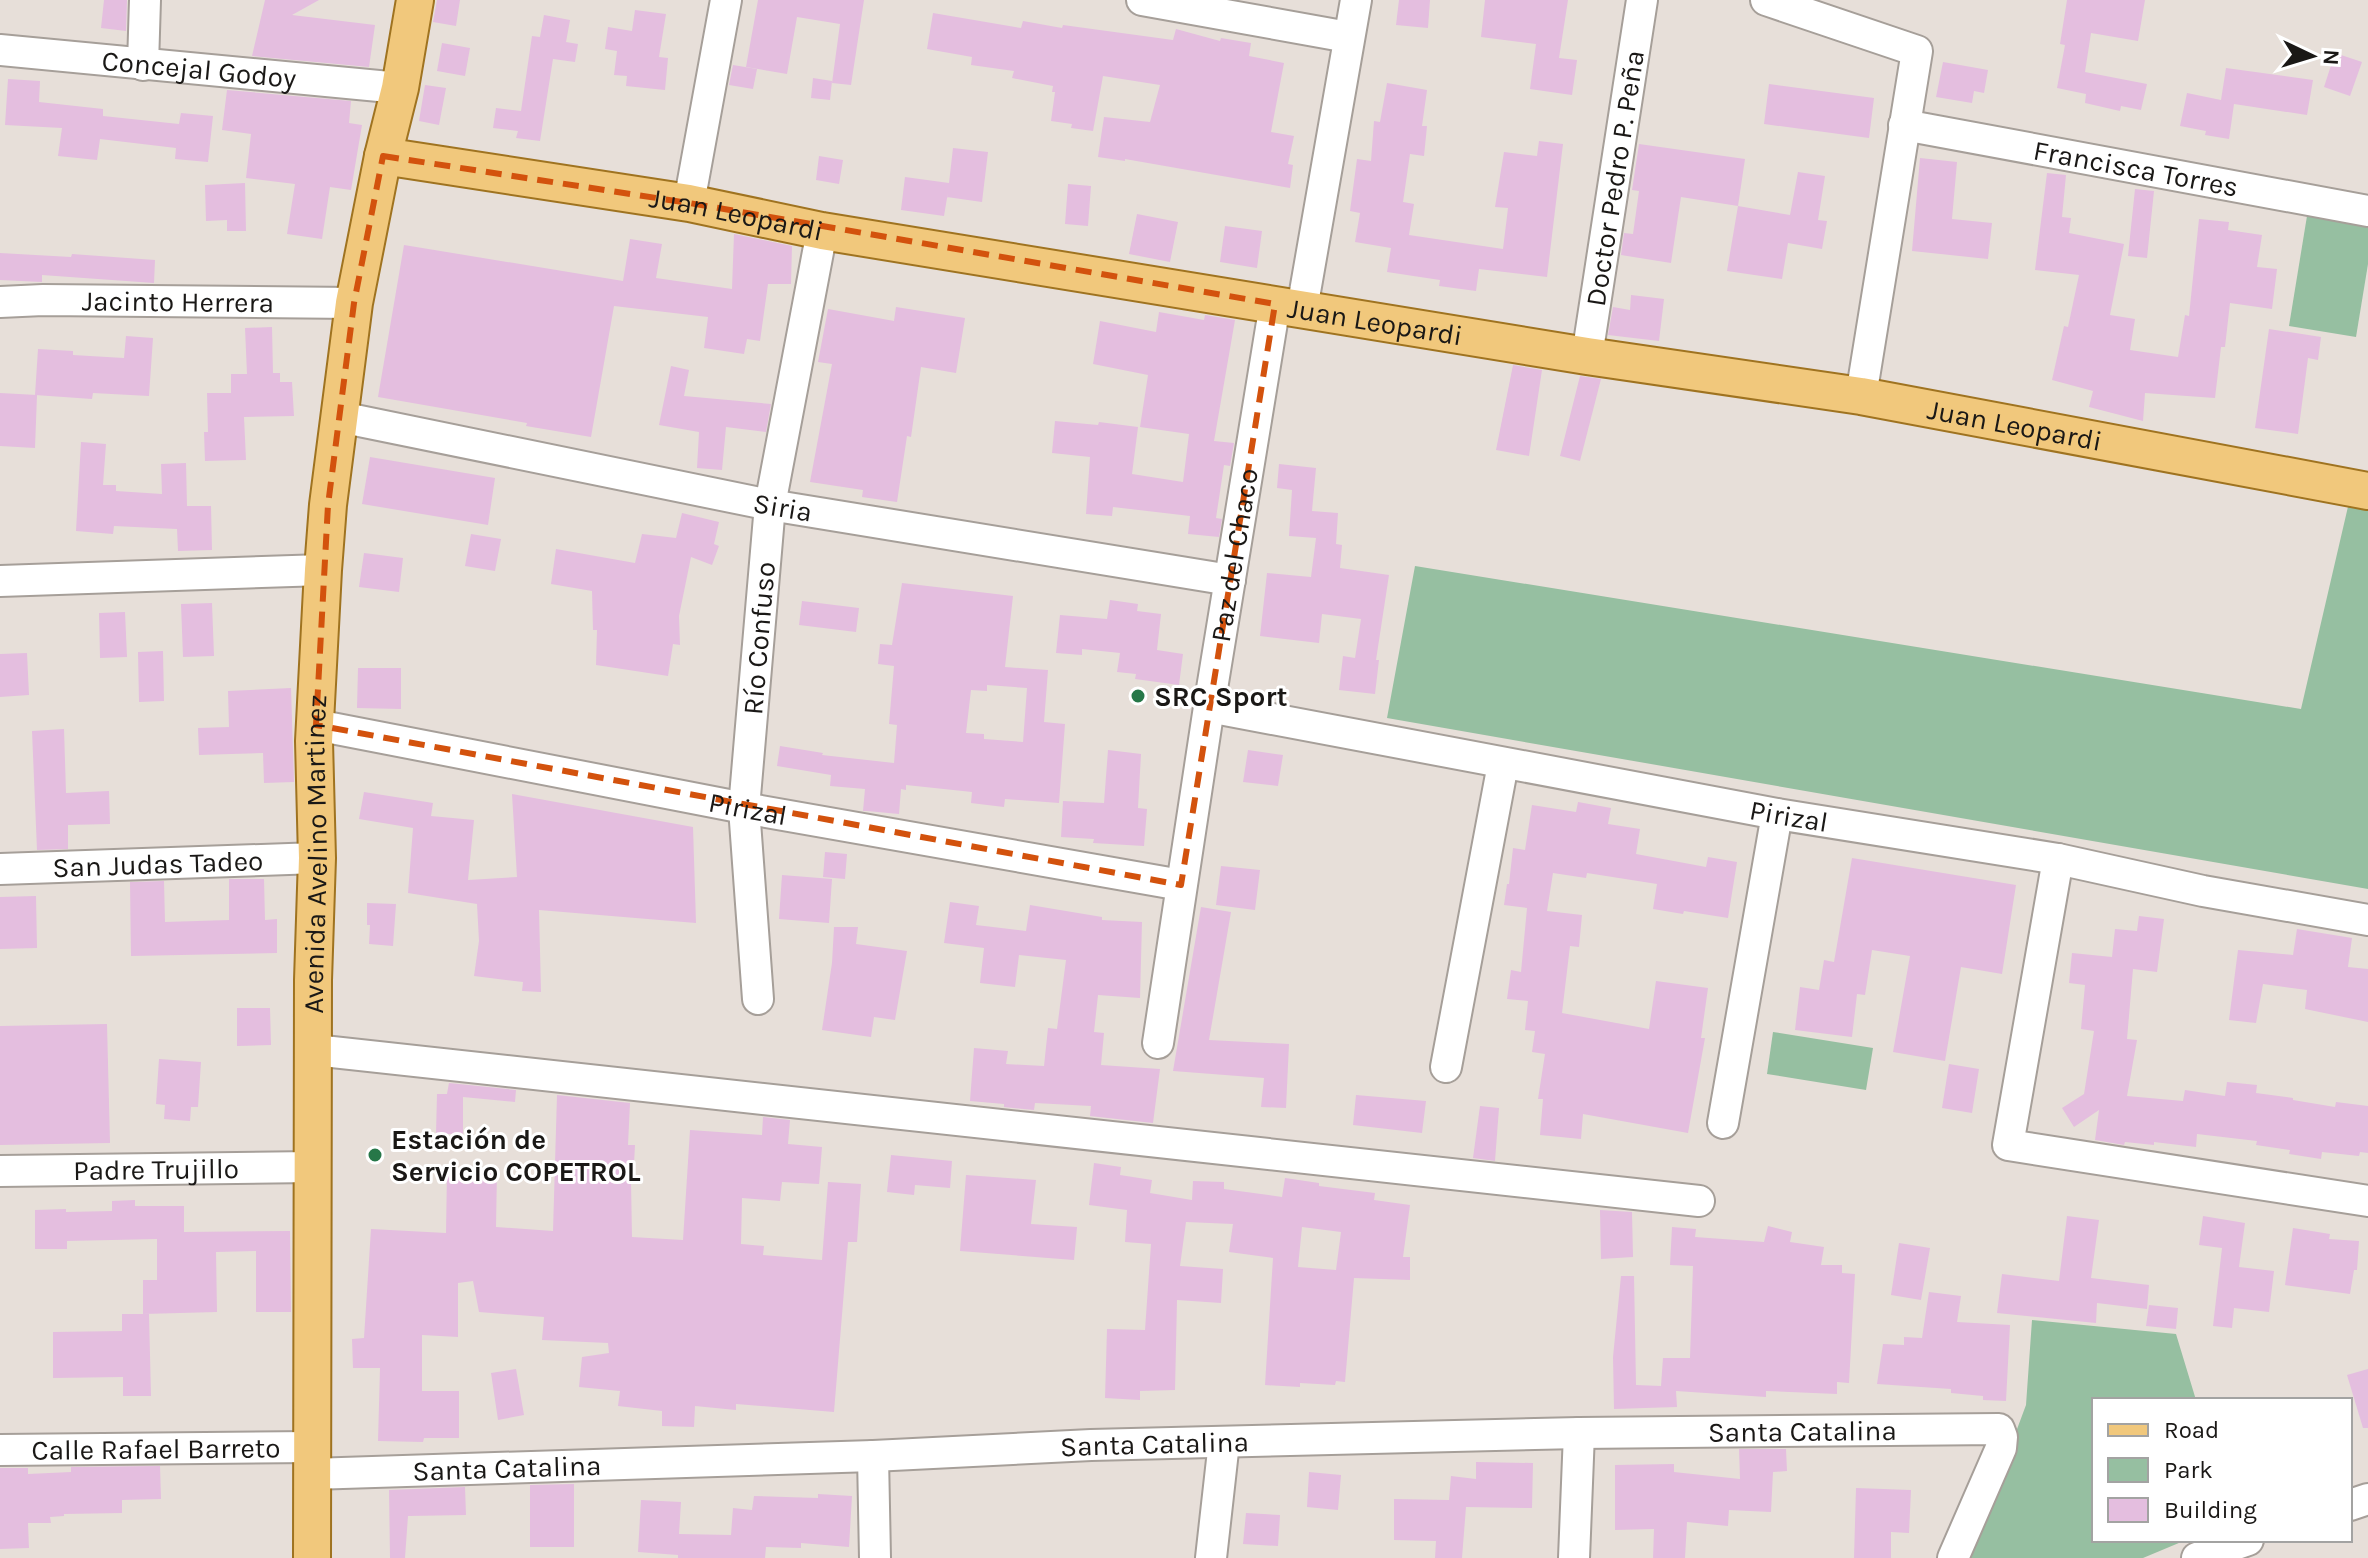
<svg xmlns="http://www.w3.org/2000/svg" width="2368" height="1558" font-family="Karla,sans-serif">
	<style>
		.green { fill: #96bfa1 }
		.building { fill: #e4bedf; fill-rule: evenodd }
		.lines { fill: none; stroke-linecap: round; stroke-linejoin: round }
		.minor-casing { stroke: #a69f99; stroke-width: 34 }
		.major-casing { stroke: #9f7320; stroke-width: 40 }
		.minor { stroke: #fff; stroke-width: 30 }
		.major { stroke: #f1c87c; stroke-width: 36 }
		.marked { fill: none; stroke: #d3520d; stroke-width: 6; stroke-dasharray: 16 10; stroke-linejoin: round }
		.poi-dot { fill: #267748; stroke: #fff; stroke-width: 3 }
		.labels { text-anchor: middle; dominant-baseline: central; stroke-width: 6; stroke-linejoin: round; paint-order: stroke }
		.street-label { font-size: 28px; fill: #1a1816; stroke: #fff }
		.poi-label { font-size: 28px; font-weight: bold; fill: #1a1816; stroke: #fff; text-anchor: start }
	</style>
	<rect width="100%" height="100%" fill="#e7dfd9"/>
	<g class="green">
		<polygon points="2307,216 2368,226 2368,264 2356,337 2289,326"/>
		<polygon points="2350,498 2368,501 2368,889 1387,718 1415,566 2301,709"/>
		<polygon points="1773,1032 1873,1048 1866,1090 1767,1074"/>
		<polygon points="2032,1320 2176,1334 2196,1400 2094,1400 2094,1540 2186,1540 2143,1558 1969,1558 2026,1405"/>
	</g>
	<g class="building">
		<polygon points="104,0 127,0 126,31 101,28"/>
		<polygon points="265,0 319,0 292,15 375,25 369,67 252,56"/>
		<polygon points="437,0 460,0 456,26 433,22"/>
		<polygon points="758,0 864,0 851,85 832,83 840,24 797,17 787,74 746,67"/>
		<polygon points="1399,0 1430,0 1428,28 1396,25"/>
		<polygon points="1485,0 1568,0 1559,58 1577,60 1572,95 1530,89 1536,44 1481,37"/>
		<polygon points="2067,0 2145,0 2138,41 2091,33 2085,72 2147,84 2141,110 2121,106 2120,111 2085,103 2086,94 2057,88 2065,45 2060,44"/>
		<polygon points="635,10 666,14 659,57 668,58 665,90 626,86 627,76 614,75 617,51 605,49 608,27 632,31"/>
		<polygon points="933,13 1021,28 1023,21 1062,28 1063,25 1173,40 1176,29 1220,41 1221,38 1251,43 1249,56 1284,63 1271,132 1294,136 1288,164 1293,165 1290,188 1125,159 1125,161 1098,157 1104,117 1150,122 1160,85 1103,76 1093,131 1071,128 1072,124 1051,121 1055,92 1052,92 1053,86 1012,78 1014,71 971,65 972,57 927,49"/>
		<polygon points="544,15 570,20 566,42 578,44 575,62 553,59 540,141 516,138 518,131 493,128 496,108 521,111 532,36 540,37"/>
		<polygon points="442,43 470,48 465,76 437,71"/>
		<polygon points="2335,53 2362,62 2350,96 2324,87"/>
		<polygon points="1943,62 1988,70 1984,93 1974,91 1972,103 1936,97"/>
		<polygon points="733,65 757,69 753,89 729,85"/>
		<polygon points="2226,68 2313,80 2307,115 2234,104 2229,139 2205,135 2206,131 2180,126 2187,93 2221,100"/>
		<polygon points="813,78 832,81 830,100 811,98"/>
		<polygon points="8,79 40,81 39,102 103,109 103,116 179,124 181,113 213,116 208,162 175,159 176,148 100,139 97,160 58,156 62,128 5,125"/>
		<polygon points="1387,83 1427,90 1422,126 1427,126 1424,156 1410,154 1403,202 1414,204 1409,235 1503,249 1508,208 1495,207 1504,152 1537,156 1539,141 1563,144 1547,277 1479,269 1476,291 1439,286 1440,280 1387,272 1391,248 1355,242 1360,213 1350,211 1357,159 1371,161 1374,121 1380,122"/>
		<polygon points="1769,84 1874,98 1869,138 1764,124"/>
		<polygon points="425,85 446,88 439,125 419,121"/>
		<polygon points="227,90 351,101 349,123 362,125 351,190 330,187 322,239 287,234 295,184 246,178 251,134 222,130"/>
		<polygon points="1639,144 1745,159 1738,206 1790,215 1798,172 1825,176 1818,220 1827,221 1822,249 1788,243 1782,279 1727,271 1738,206 1681,197 1671,263 1621,255 1624,233 1633,234 1639,191 1632,190"/>
		<polygon points="953,148 988,152 982,202 947,197 948,192 944,216 901,210 905,177 949,183"/>
		<polygon points="819,156 843,160 839,184 816,180"/>
		<polygon points="1920,158 1957,162 1952,219 1992,223 1988,259 1912,251"/>
		<polygon points="2047,173 2066,175 2062,217 2071,218 2069,233 2124,244 2110,315 2135,319 2130,350 2178,357 2185,315 2189,316 2199,219 2229,222 2228,230 2262,235 2257,267 2277,269 2272,309 2230,303 2225,347 2221,347 2215,398 2145,393 2143,421 2089,407 2093,391 2052,380 2064,326 2068,327 2079,275 2035,270"/>
		<polygon points="245,183 246,231 227,231 227,220 206,221 205,185"/>
		<polygon points="1068,184 1091,186 1088,226 1065,224"/>
		<polygon points="2135,189 2154,191 2147,258 2128,256"/>
		<polygon points="1137,214 1178,222 1170,262 1129,254"/>
		<polygon points="1225,226 1262,231 1257,268 1220,262"/>
		<polygon points="734,234 792,246 791,284 768,284 760,341 747,339 744,354 704,348 708,317 614,306 591,437 526,426 527,423 378,397 404,245 623,281 630,239 662,244 656,278 732,289"/>
		<polygon points="0,253 71,257 72,254 155,260 154,283 42,275 42,282 0,280"/>
		<polygon points="1631,295 1664,299 1659,341 1608,335 1613,307 1630,310"/>
		<polygon points="896,307 965,318 956,373 921,367 911,437 907,436 897,502 862,497 863,490 810,482 832,364 818,362 828,309 894,321"/>
		<polygon points="1159,312 1204,320 1205,315 1235,320 1214,441 1234,443 1230,466 1224,465 1216,518 1222,519 1219,537 1188,534 1190,516 1113,507 1112,516 1086,514 1090,457 1052,453 1055,421 1098,425 1099,422 1138,427 1132,474 1183,482 1189,434 1140,427 1148,375 1093,364 1100,321 1156,332"/>
		<polygon points="272,327 273,373 280,373 280,382 292,382 294,416 244,417 246,460 205,461 204,432 208,432 207,393 231,393 231,374 247,374 245,328"/>
		<polygon points="2269,329 2321,337 2318,360 2308,358 2298,434 2255,428"/>
		<polygon points="126,336 153,338 149,396 93,393 92,399 35,395 38,349 73,351 73,355 124,358"/>
		<polygon points="1513,365 1542,370 1529,456 1496,450"/>
		<polygon points="671,366 689,370 684,396 771,404 766,432 726,427 722,470 697,468 699,432 659,425"/>
		<polygon points="1580,376 1601,379 1580,461 1560,456"/>
		<polygon points="0,393 37,395 35,448 0,446"/>
		<polygon points="81,442 106,444 103,485 116,485 116,491 162,494 161,464 186,463 187,506 211,506 212,550 178,551 177,529 114,526 113,534 76,531"/>
		<polygon points="370,457 495,478 488,525 362,504"/>
		<polygon points="1279,464 1316,468 1312,511 1338,513 1336,544 1342,545 1340,568 1389,575 1376,660 1379,660 1375,694 1339,690 1343,656 1355,658 1361,619 1322,614 1319,643 1260,636 1267,573 1311,577 1316,538 1289,536 1292,490 1277,488"/>
		<polygon points="682,513 719,522 714,544 719,546 712,565 691,557 679,616 680,645 673,644 668,676 596,665 597,630 593,630 592,591 551,584 556,549 635,563 642,534 676,538"/>
		<polygon points="471,534 501,539 495,571 465,566"/>
		<polygon points="364,553 403,558 399,592 359,587"/>
		<path d="M902 583 1013 596 1005 667 1048 670 1044 722 1065 724 1059 803 1005 799 1004 807 971 803 972 792 906 785V790L901 789 899 814 867 811H863L865 789 830 786 831 775 777 766 780 746 823 753 822 755 894 763 897 725 889 724 894 666 878 664 880 644 892 645ZM987 685 1027 688 1023 742 984 739V734L966 733 971 690 987 691Z"/>
		<polygon points="1110,600 1138,604 1137,611 1161,614 1157,650 1183,654 1179,685 1135,679 1136,674 1117,672 1120,653 1082,649 1082,655 1056,653 1060,615 1107,619"/>
		<polygon points="802,601 859,608 856,632 799,625"/>
		<polygon points="212,603 214,656 183,657 181,604"/>
		<polygon points="125,612 127,657 100,658 99,613"/>
		<polygon points="163,651 164,701 139,702 138,652"/>
		<polygon points="27,653 29,695 0,697 0,654"/>
		<polygon points="358,668 401,668 401,709 357,708"/>
		<polygon points="291,688 294,782 264,783 263,753 199,755 198,728 229,727 228,691"/>
		<polygon points="64,729 66,793 109,791 110,824 68,825 68,849 37,850 32,731"/>
		<polygon points="1108,750 1141,754 1138,808 1147,809 1144,846 1093,843 1094,839 1061,837 1063,801 1104,803"/>
		<polygon points="1248,750 1283,755 1278,786 1243,782"/>
		<polygon points="364,792 433,803 431,816 474,820 468,880 517,877 512,794 693,827 696,923 539,910 541,992 522,991 523,982 474,976 479,941 477,904 408,893 413,828 359,819"/>
		<polygon points="1578,802 1611,808 1608,824 1640,829 1636,854 1706,867 1708,857 1737,862 1728,918 1684,911 1683,914 1653,909 1657,884 1587,873 1586,878 1553,873 1547,911 1582,915 1579,947 1570,946 1562,1013 1649,1029 1656,981 1708,988 1701,1038 1705,1038 1688,1133 1583,1114 1581,1139 1540,1135 1543,1099 1538,1099 1545,1054 1532,1052 1535,1031 1525,1030 1528,1001 1507,999 1511,970 1521,972 1527,908 1504,905 1507,884 1509,884 1513,848 1525,850 1532,805 1576,812"/>
		<polygon points="825,852 847,854 845,879 823,877"/>
		<polygon points="1852,858 2016,885 2002,974 1961,967 1945,1061 1893,1052 1910,956 1872,950 1865,995 1857,994 1852,1037 1795,1030 1800,987 1819,990 1824,960 1834,962"/>
		<polygon points="1221,866 1260,870 1255,910 1216,905"/>
		<polygon points="782,875 832,879 829,923 779,919"/>
		<polygon points="229,879 264,879 265,920 277,919 277,953 131,956 130,882 164,881 165,922 229,920"/>
		<polygon points="36,896 37,948 0,949 0,897"/>
		<polygon points="950,902 979,906 976,925 1026,931 1030,905 1102,917 1102,920 1142,922 1140,998 1098,995 1094,1032 1104,1033 1101,1065 1160,1069 1153,1123 1090,1116 1091,1106 1035,1103 1034,1110 1004,1107 1004,1104 970,1101 974,1048 1008,1051 1006,1064 1044,1066 1048,1028 1057,1029 1066,960 1019,955 1015,987 980,983 984,948 944,943"/>
		<polygon points="367,903 396,904 393,946 369,944 370,925 367,925"/>
		<polygon points="1201,907 1231,912 1209,1040 1289,1044 1286,1108 1261,1107 1264,1078 1173,1071"/>
		<polygon points="2139,916 2164,919 2157,972 2133,969 2127,1039 2137,1040 2127,1096 2183,1101 2185,1090 2225,1096 2227,1082 2257,1085 2256,1093 2293,1098 2293,1100 2335,1107 2336,1102 2368,1106 2368,1153 2360,1152 2359,1156 2322,1152 2321,1159 2289,1154 2290,1150 2256,1145 2257,1141 2197,1134 2196,1147 2154,1142 2154,1145 2125,1142 2124,1145 2095,1140 2099,1110 2074,1127 2062,1108 2084,1094 2094,1031 2081,1029 2085,985 2069,983 2072,953 2112,957 2115,929 2137,931"/>
		<polygon points="834,927 858,927 856,944 907,951 895,1020 874,1017 871,1037 822,1030 832,963"/>
		<polygon points="2297,929 2352,938 2348,967 2368,969 2368,1022 2305,1009 2307,990 2263,984 2256,1023 2229,1020 2238,950 2293,955"/>
		<polygon points="237,1008 270,1008 271,1045 237,1046"/>
		<polygon points="107,1024 110,1143 0,1145 0,1026"/>
		<polygon points="159,1059 201,1062 198,1107 191,1107 190,1121 164,1119 165,1105 156,1104"/>
		<polygon points="1949,1064 1979,1069 1972,1113 1942,1108"/>
		<polygon points="449,1083 516,1090 515,1102 463,1097 463,1134 436,1134 437,1094 447,1094"/>
		<polygon points="557,1095 630,1103 628,1145 635,1145 633,1182 631,1181 632,1237 683,1240 690,1130 762,1135 763,1117 790,1120 788,1144 822,1147 819,1184 782,1182 780,1201 742,1198 741,1244 764,1246 763,1255 822,1260 828,1182 861,1184 857,1242 848,1242 834,1412 736,1404 736,1410 695,1406 694,1427 662,1426 662,1411 618,1406 620,1391 579,1387 582,1357 609,1353 608,1343 542,1340 544,1317 479,1312 473,1281 458,1283 458,1337 422,1335 422,1391 459,1391 459,1438 424,1438 423,1442 378,1441 380,1368 353,1368 352,1339 364,1338 371,1229 446,1233 447,1170 497,1171 496,1227 553,1231"/>
		<polygon points="1356,1095 1426,1101 1422,1133 1353,1125"/>
		<polygon points="1480,1106 1499,1108 1495,1161 1473,1158"/>
		<polygon points="891,1155 952,1161 950,1188 915,1185 914,1195 887,1192"/>
		<path d="M1094 1163 1121 1167 1120 1175 1152 1180 1150 1193 1192 1200 1193 1181 1224 1182V1189L1282 1197 1285 1178 1319 1183V1186L1375 1193 1374 1200 1410 1205 1403 1257H1410V1280L1354 1278 1345 1382 1336 1381 1335 1385 1300 1383V1387L1265 1385 1273 1258 1229 1252 1233 1224 1186 1222 1180 1266 1223 1269 1221 1303 1177 1300 1175 1390 1140 1391V1400L1105 1398 1107 1329 1145 1330 1151 1244 1125 1242 1127 1210 1089 1205ZM1302 1227 1341 1232 1336 1270 1298 1267Z"/>
		<polygon points="966,1175 1036,1180 1031,1224 1077,1227 1074,1260 960,1251"/>
		<polygon points="135,1200 135,1206 184,1206 184,1232 290,1231 291,1312 256,1312 256,1251 216,1252 217,1312 143,1314 143,1280 157,1280 157,1239 67,1241 67,1249 35,1249 35,1210 66,1209 66,1212 112,1211 112,1201"/>
		<polygon points="1600,1210 1632,1212 1633,1257 1601,1259"/>
		<polygon points="2067,1216 2099,1220 2091,1278 2149,1285 2147,1309 2097,1303 2096,1323 1997,1313 2002,1274 2059,1281"/>
		<polygon points="2203,1216 2245,1223 2239,1267 2274,1271 2269,1312 2234,1308 2232,1328 2213,1326 2222,1248 2199,1245"/>
		<polygon points="1768,1226 1792,1232 1790,1242 1824,1247 1821,1265 1842,1265 1842,1273 1855,1274 1849,1383 1837,1382 1837,1394 1766,1391 1766,1397 1676,1391 1677,1407 1614,1409 1613,1357 1621,1276 1634,1276 1636,1385 1661,1386 1663,1358 1690,1358 1693,1266 1670,1265 1672,1227 1696,1229 1695,1237 1764,1242"/>
		<polygon points="2293,1228 2330,1234 2329,1239 2359,1241 2357,1270 2354,1270 2350,1294 2285,1285"/>
		<polygon points="1899,1243 1930,1248 1921,1300 1891,1295"/>
		<polygon points="1929,1292 1961,1296 1957,1322 2010,1325 2006,1401 1983,1400 1983,1396 1951,1393 1951,1389 1877,1384 1883,1344 1904,1345 1904,1337 1922,1338"/>
		<polygon points="2149,1305 2178,1308 2176,1329 2146,1326"/>
		<polygon points="122,1314 149,1314 151,1396 123,1396 123,1377 53,1378 53,1332 122,1331"/>
		<polygon points="516,1369 524,1415 498,1420 491,1373"/>
		<polygon points="2368,1369 2368,1428 2363,1428 2347,1375"/>
		<polygon points="1739,1449 1786,1449 1787,1471 1773,1472 1771,1512 1729,1510 1728,1526 1687,1522 1685,1558 1653,1558 1654,1529 1615,1530 1615,1465 1674,1464 1674,1472 1740,1479"/>
		<polygon points="1476,1462 1533,1463 1532,1508 1466,1507 1462,1558 1435,1558 1436,1541 1394,1540 1394,1499 1449,1500 1451,1476 1476,1479"/>
		<polygon points="160,1466 161,1499 122,1500 122,1513 64,1514 64,1516 50,1517 51,1523 28,1523 29,1548 0,1549 0,1468 28,1468 28,1474 71,1472 71,1467"/>
		<polygon points="1309,1472 1341,1475 1338,1510 1307,1507"/>
		<polygon points="574,1484 574,1547 530,1547 530,1485"/>
		<polygon points="465,1487 466,1515 408,1516 405,1558 390,1558 389,1490"/>
		<polygon points="1856,1488 1911,1490 1909,1533 1891,1532 1891,1558 1854,1558"/>
		<polygon points="818,1494 852,1496 849,1547 801,1543 801,1548 766,1547 765,1558 678,1558 678,1555 638,1552 641,1500 681,1502 679,1534 731,1535 733,1508 752,1510 754,1496 818,1498"/>
		<polygon points="1246,1513 1280,1515 1278,1546 1243,1544"/>
	</g>
	<g class="lines">
		<defs>
			<g id="minor">
				<polyline points="1142,0 1348,37"/>
				<polyline points="1766,0 1917,51 1861,396"/>
				<path id="s1" d="M0 50 400 88"/>
				<polyline points="143,65 145,0"/>
				<path id="s2" d="M1904 125 2368 211"/>
				<polyline points="689,203 726,0"/>
				<path id="s3" d="M0 302 43 300 354 303"/>
				<polyline points="1302,309 1356,0"/>
				<path id="s4" d="M1587 356 1642 0"/>
				<path id="s5" d="M340 417 770 505 1230 580"/>
				<polyline points="0,581 323,570"/>
				<path id="s6" d="M1209 707 1777 814 2058 859 2203 891 2368 920"/>
				<path id="s7" d="M316 725 744 808 1181 885"/>
				<polyline points="2058,859 2008,1145 2368,1201"/>
				<path id="s8" d="M0 869 317 858"/>
				<path id="s9" d="M758 999 744 808 770 505 822 231"/>
				<path id="s10" d="M1158 1043 1209 707 1275 304"/>
				<polyline points="314,1050 1699,1201"/>
				<polyline points="1446,1067 1503,764"/>
				<polyline points="1723,1123 1777,814"/>
				<path id="s11" d="M0 1171 313 1167"/>
				<path id="s12" d="M0 1450 312 1447"/>
				<polyline points="873,1456 875,1558"/>
				<path id="s13" d="M311 1474 873 1456 1091 1445 1579 1433 1999 1429 2002 1437 2001 1448 1953 1558"/>
				<polyline points="2350,1505 2368,1499"/>
				<polyline points="1211,1558 1224,1442"/>
				<polyline points="1574,1558 1579,1433"/>
				<polyline points="2197,1558 2248,1540"/>
			</g>
			<g id="major">
				<path id="s14" d="M383 156 689 203 822 231 1587 356 1861 396 2368 491"/>
				<path id="s15" d="M312 1558 313 980 317 858 314 741 323 570 328 505 354 303 383 156 400 88 415 0"/>
			</g>
		</defs>
		<use href="#minor" class="minor-casing"/>
		<use href="#major" class="major-casing"/>
		<use href="#minor" class="minor"/>
		<use href="#major" class="major"/>
	</g>
	<path class="marked" d="M383 156 689 203 1275 304 1181 885 316 725 328 505 354 303Z"/>
	<g class="poi-dot">
		<circle cx="1138" cy="696" r="8"/>
		<circle cx="375" cy="1155" r="8"/>
	</g>
	<g class="labels">
		<g class="street-label">
			<text stroke="none"><textPath href="#s1" startOffset="200">Concejal Godoy</textPath></text>
			<text stroke="none"><textPath href="#s2" startOffset="236">Francisca Torres</textPath></text>
			<text stroke="none"><textPath href="#s4" startOffset="180">Doctor Pedro P. Peña</textPath></text>
			<text stroke="none"><textPath href="#s14" startOffset="358">Juan Leopardi</textPath></text>
			<text stroke="none"><textPath href="#s3" startOffset="178">Jacinto Herrera</textPath></text>
			<text stroke="none"><textPath href="#s14" startOffset="1006">Juan Leopardi</textPath></text>
			<text stroke="none"><textPath href="#s14" startOffset="1654">Juan Leopardi</textPath></text>
			<text stroke="none"><textPath href="#s5" startOffset="452">Siria</textPath></text>
			<text stroke="none"><textPath href="#s10" startOffset="494">Paz del Chaco</textPath></text>
			<text stroke="none"><textPath href="#s9" startOffset="362">Río Confuso</textPath></text>
			<text stroke="none"><textPath href="#s7" startOffset="440">Pirizal</textPath></text>
			<text stroke="none"><textPath href="#s6" startOffset="590">Pirizal</textPath></text>
			<text stroke="none"><textPath href="#s15" startOffset="704">Avenida Avelino Martinez</textPath></text>
			<text stroke="none"><textPath href="#s8" startOffset="158">San Judas Tadeo</textPath></text>
			<text stroke="none"><textPath href="#s11" startOffset="156">Padre Trujillo</textPath></text>
			<text stroke="none"><textPath href="#s13" startOffset="1492">Santa Catalina</textPath></text>
			<text stroke="none"><textPath href="#s13" startOffset="844">Santa Catalina</textPath></text>
			<text stroke="none"><textPath href="#s12" startOffset="156">Calle Rafael Barreto</textPath></text>
			<text stroke="none"><textPath href="#s13" startOffset="196">Santa Catalina</textPath></text>
		</g>
		<g class="poi-label">
			<text x="1154" y="696">SRC Sport</text>
			<text x="391" y="1139">Estación de<tspan x="391" dy="32">Servicio COPETROL</tspan></text>
		</g>
	</g>
	<rect x="2092" y="1398" width="260" height="144" fill="#ffffff" stroke="#a3a3a2" stroke-width="2"/>
	<rect x="2108" y="1424" width="40" height="12" fill="#f1c87c" stroke="#a3a3a2" stroke-width="2"/>
	<text x="2164" y="1438" font-size="24" fill="#1a1816">Road</text>
	<rect x="2108" y="1458" width="40" height="24" fill="#96bfa1" stroke="#a3a3a2" stroke-width="2"/>
	<text x="2164" y="1478" font-size="24" fill="#1a1816">Park</text>
	<rect x="2108" y="1498" width="40" height="24" fill="#e4bedf" stroke="#a3a3a2" stroke-width="2"/>
	<text x="2164" y="1518" font-size="24" fill="#1a1816">Building</text>
	<g transform="translate(2312 56) rotate(94)" stroke="#ffffff" stroke-width="6" paint-order="stroke">
	<path d="M0-6L14 30L0 20L-14 30Z" fill="#1a1816"/>
	<text y="-12" font-size="22" font-weight="bold" text-anchor="middle" fill="#1a1816">N</text>
	</g>
</svg>
